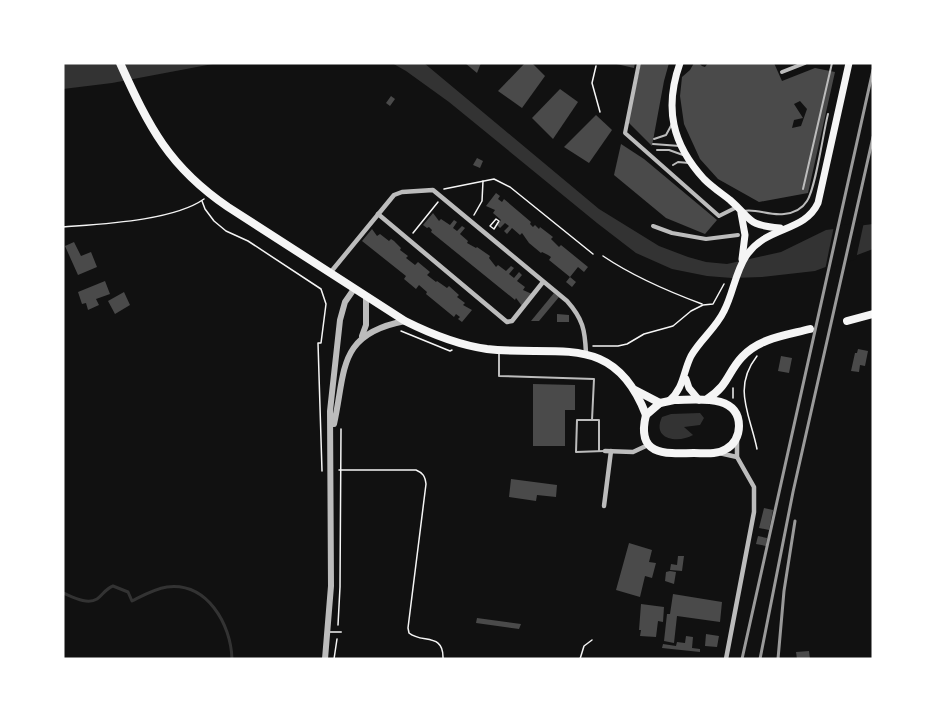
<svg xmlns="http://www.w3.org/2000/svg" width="936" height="722" font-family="'Titillium Web',sans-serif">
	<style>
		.water { fill: #333 }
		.pier { fill: #111 }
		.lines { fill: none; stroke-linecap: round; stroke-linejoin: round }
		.stream { stroke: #333; stroke-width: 3 }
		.building { fill: #4a4a4a; fill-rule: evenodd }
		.path { stroke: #f5f5f5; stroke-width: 1.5 }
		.service { stroke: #bcbcbc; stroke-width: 2 }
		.pedestrian { stroke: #bcbcbc; stroke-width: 4 }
		.minor { stroke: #bcbcbc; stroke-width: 4.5 }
		.tertiary { stroke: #bcbcbc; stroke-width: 6 }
		.secondary { stroke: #f5f5f5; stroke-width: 7 }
		.primary { stroke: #f5f5f5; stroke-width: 8 }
		.rail { stroke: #9a9a9a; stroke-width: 3 }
	</style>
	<rect width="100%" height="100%" fill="#111"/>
	<g class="water">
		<polygon points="63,63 218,63 112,83 63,89"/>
		<polygon points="392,63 424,63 599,209 659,246 688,257 706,262 727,264 781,252 826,230 873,224 873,249 815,271 762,277 732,278 707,276 672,269 636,253 597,223 449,102 406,71"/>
		<path d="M700 413 704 418 700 425 684 427 693 435C680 443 651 441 662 417L671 414Z"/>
	</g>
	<polygon class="pier" points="864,222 856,259 825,270 834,226"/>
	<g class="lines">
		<path class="stream" d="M63 593C73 597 87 605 97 599 103 595 105 589 113 586L128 592 132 601C144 595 154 589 167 587 207 582 231 624 232 659"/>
	</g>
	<g class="building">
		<polygon points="465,63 481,63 477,73"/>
		<polygon points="525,63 532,63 545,76 522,108 498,91"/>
		<polygon points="612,63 635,63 634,68"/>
		<polygon points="641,63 669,63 664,81 652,146 628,122"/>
		<path d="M694 63H699L702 66 705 67 708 63H774L782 81 815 68 835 72 808 193 759 202 718 179 700 159 684 124 680 96 682 77 690 70ZM800 101 807 109 801 126 792 128 794 120 803 118 794 104Z"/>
		<polygon points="560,89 578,102 553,139 532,118"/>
		<polygon points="391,96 395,99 390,106 386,103"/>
		<polygon points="596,115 612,130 589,163 564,147"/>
		<polygon points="621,144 644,159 717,220 705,234 666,218 614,175"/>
		<polygon points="477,158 483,161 480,168 473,165"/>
		<polygon points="496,193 500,196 498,199 502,202 504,199 531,222 530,224 533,227 535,225 539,229 540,227 553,237 551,239 559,247 561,245 588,267 584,272 578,267 570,277 576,282 572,287 566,282 570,277 549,260 551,257 548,255 542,252 541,253 529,243 522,233 520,235 512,228 507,234 504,231 509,226 505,223 500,228 497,225 501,220 493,213 495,210 486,206"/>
		<polygon points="433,213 439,221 441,219 450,225 454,220 457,222 453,228 457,231 462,226 465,228 460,234 468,241 467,243 476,248 477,247 490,256 489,258 496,267 498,265 506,271 511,266 514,268 509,274 514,278 519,272 522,275 517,281 525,287 523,290 532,294 522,306 516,298 515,300 431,232 432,230 429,227 427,228 423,225"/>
		<polygon points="372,229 377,236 380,234 389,241 391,239 394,241 401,248 400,250 408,256 406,258 415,265 418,262 430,272 427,275 436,282 437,281 447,288 449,286 459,295 457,297 465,303 463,305 472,310 462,322 458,319 460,317 456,314 454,317 426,294 427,292 419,285 416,289 404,279 406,276 362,241"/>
		<polygon points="74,242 81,256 91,252 97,267 78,275 65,246"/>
		<polygon points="105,281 110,294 96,299 99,305 88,310 86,303 82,304 78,292"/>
		<polygon points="124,292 130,305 115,314 108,301"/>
		<polygon points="554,293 559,297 539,321 531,321"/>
		<polygon points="557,314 569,315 569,322 557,322"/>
		<polygon points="858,349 868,351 865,366 860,365 859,372 851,371 855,353 857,353"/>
		<polygon points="781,356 792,358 789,373 778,371"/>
		<polygon points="533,384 575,385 575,410 565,410 565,446 533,446"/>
		<polygon points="511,479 557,485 556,497 537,495 536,501 509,497"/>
		<polygon points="764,508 773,510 769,530 759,528"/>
		<polygon points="758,536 767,538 766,546 756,544"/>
		<polygon points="629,543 652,550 649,562 656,563 652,578 645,576 640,597 616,590"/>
		<polygon points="678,556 684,556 682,571 670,570 671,564 677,565"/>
		<polygon points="670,571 676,572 674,584 665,581 666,572"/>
		<polygon points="673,594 722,602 720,622 677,616 674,643 664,641 667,614 670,614"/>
		<polygon points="641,604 664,607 663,622 658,621 656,637 640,636 641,630 639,630"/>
		<polygon points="477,618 521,624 519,629 476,623"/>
		<polygon points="706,634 719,636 717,647 705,646"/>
		<polygon points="686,636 693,637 692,648 700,649 700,652 662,648 663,644 676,646 677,642 685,643"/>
		<polygon points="809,651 810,659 797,659 796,652"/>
	</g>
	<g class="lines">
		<g class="path">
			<polyline points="596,66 592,83 600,112"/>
			<polyline points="444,189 494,179 510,187 593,254"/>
			<polyline points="202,201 205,209 214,221 226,231 248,241 321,289 326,304 321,343 318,343 322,471"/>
			<polyline points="474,215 482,201 483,181"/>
			<polygon points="496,219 499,221 494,229 490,226"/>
			<path d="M63 227C101 224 173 221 204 199"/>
			<polyline points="413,233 438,202"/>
			<path d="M603 256C634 277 667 291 702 304"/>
			<polyline points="401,331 450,351 452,350"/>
			<polyline points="593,346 618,346 627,344 644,334 673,326 691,311 703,305 713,304 724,284"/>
			<path d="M757 356C732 388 750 414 757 449"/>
			<polyline points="733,388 733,398"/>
			<path d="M339 470H416C423 473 425 476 426 484L408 628 409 633C422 644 444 632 443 659"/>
			<polyline points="338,625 340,587 341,429"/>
			<polyline points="334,659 337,639"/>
			<polyline points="580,659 584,646 592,640"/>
		</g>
		<g class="service">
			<polyline points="654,139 666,135 672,124"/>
			<polyline points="653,144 680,146"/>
			<polyline points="657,150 669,150 683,155"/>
			<polyline points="673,165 678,162 689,163"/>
			<polyline points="803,189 832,63"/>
			<path d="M743 211C756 208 769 216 784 214 794 213 802 209 807 201 816 187 823 133 828 114"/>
			<polyline points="499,353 499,376 594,379 592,420"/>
			<polyline points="599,451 599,420 577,420 576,452 604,451"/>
			<polyline points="328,632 341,632"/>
		</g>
		<g class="pedestrian">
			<polyline points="639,63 625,133 719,216 737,207"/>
			<polyline points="782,72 805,63"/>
			<polyline points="653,226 672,233 706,239 738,235"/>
		</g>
		<g class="minor">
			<polyline points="378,214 507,322 512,321 543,282"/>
			<path d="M330 273 394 195 402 192 433 190 567 301C583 319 585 330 586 353"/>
			<polyline points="605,451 633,452 648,445"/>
			<polyline points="719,453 737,457"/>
			<polyline points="604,506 611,451"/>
			<polyline points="726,659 754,512 754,487 737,457 737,441"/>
		</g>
		<g class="tertiary">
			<polyline points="362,336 366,325 366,297"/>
			<path d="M334 424C346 370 337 334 405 321"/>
			<polyline points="325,659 331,586 330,411 340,320 345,302 354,289"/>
		</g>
		<g class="secondary">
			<path d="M680 63C664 108 672 144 704 179 712 187 721 193 730 200 753 220 746 225 780 228"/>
			<polyline points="741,213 745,235 742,259"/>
			<polyline points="686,379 689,388 699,400"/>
			<path d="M669 401C684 388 683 372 691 356 700 340 716 328 724 311 733 294 735 273 746 256 767 225 804 233 818 203L849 63"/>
		</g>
		<g class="primary">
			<path d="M120 63C149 127 169 167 228 207L405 321C431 334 458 345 487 349 558 357 614 331 646 415"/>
			<polyline points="847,321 873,314"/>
			<polyline points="635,390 660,403"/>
			<path d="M707 399C729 385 727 373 742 357 759 338 787 335 810 329"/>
			<path d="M674 400C696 400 739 393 739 426 739 436 734 445 726 449 717 455 704 453 694 453 663 454 636 455 646 415L660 403Z"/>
		</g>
		<g class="rail">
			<polyline points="742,659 873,70"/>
			<polyline points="760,659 793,492 873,137"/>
			<polyline points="778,659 784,591 795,521"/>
		</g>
	</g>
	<rect width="936" height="722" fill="none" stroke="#ffffff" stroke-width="129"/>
</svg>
